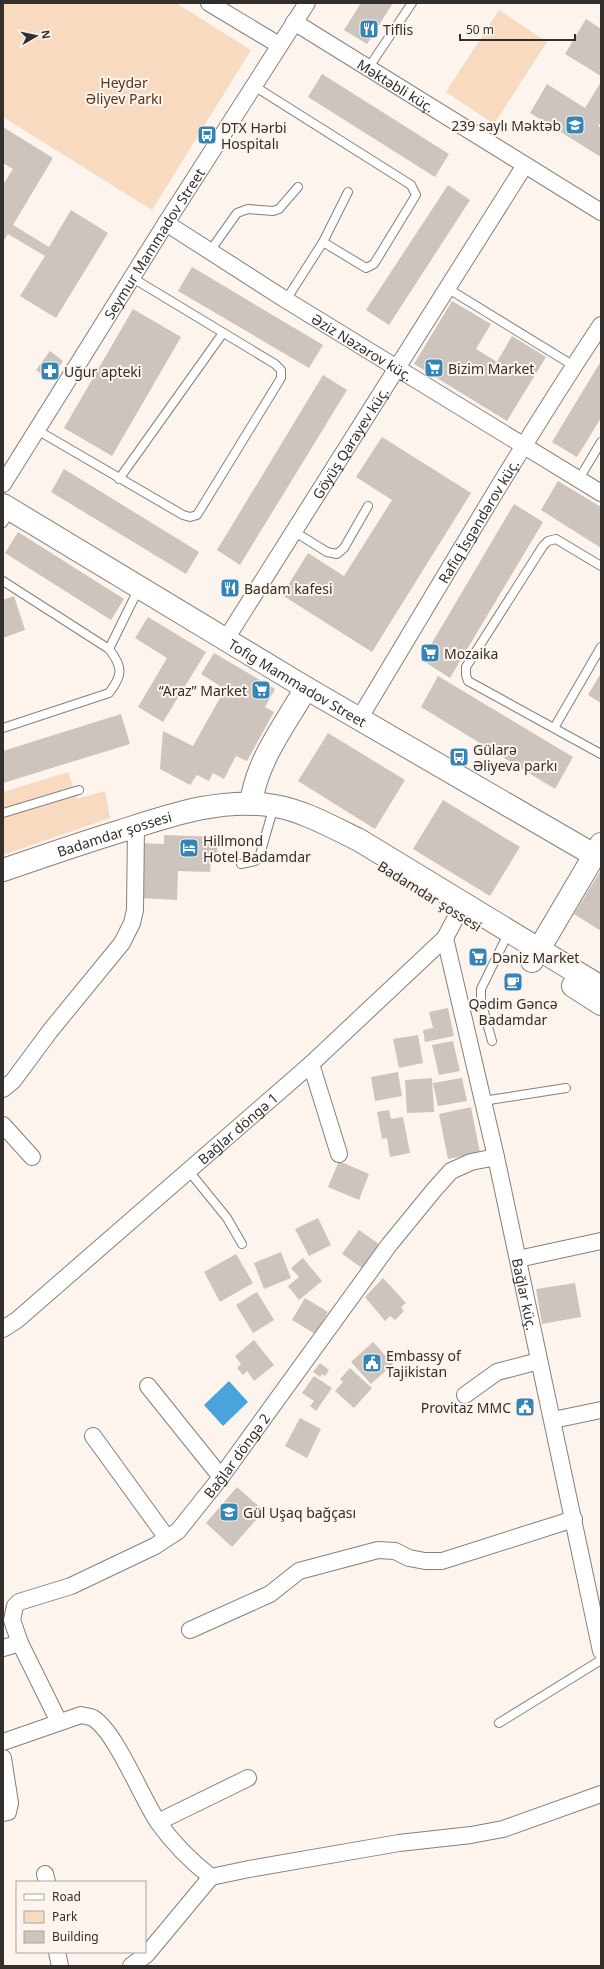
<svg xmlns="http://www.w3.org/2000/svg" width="604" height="1969" font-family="'Noto Sans',sans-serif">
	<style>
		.green { fill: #f8dac1 }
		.water { fill: #49a4db }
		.building { fill: #ccc4bd }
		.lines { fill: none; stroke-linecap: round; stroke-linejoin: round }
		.lane-casing { stroke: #87807a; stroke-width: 10 }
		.street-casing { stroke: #87807a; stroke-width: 18 }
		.secondary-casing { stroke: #87807a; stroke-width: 24 }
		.lane { stroke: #fff; stroke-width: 8 }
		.street { stroke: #fff; stroke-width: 16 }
		.secondary { stroke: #fff; stroke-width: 22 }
		.labels { text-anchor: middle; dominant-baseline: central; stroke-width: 4; stroke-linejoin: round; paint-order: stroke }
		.poi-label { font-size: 14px; fill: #322f2c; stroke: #fcf4ed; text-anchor: start }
		.park-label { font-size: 14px; fill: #54361a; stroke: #fcf4ed }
		.street-label { font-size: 14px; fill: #322f2c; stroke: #fcf4ed }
	</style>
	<rect width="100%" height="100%" fill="#fcf4ed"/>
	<g class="green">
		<polygon points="6,3 176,3 251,50 152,210 3,117 3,8"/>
		<polygon points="499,10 547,42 494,124 446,92"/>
		<polygon points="68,772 77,799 105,791 110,818 3,855 3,792"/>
	</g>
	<polygon class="water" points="229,1381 248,1402 223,1426 204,1405"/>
	<g class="building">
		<polygon points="361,3 393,3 367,44 344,30"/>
		<polygon points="586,19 601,29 601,76 565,54"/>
		<polygon points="322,74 449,154 435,177 308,97"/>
		<polygon points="601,82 601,122 598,126 601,128 601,157 530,113 547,84 585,108"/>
		<polygon points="3,127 53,158 13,225 49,247 71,210 108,233 56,318 20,296 45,256 8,234 3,242 3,185 13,169 3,163"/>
		<polygon points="448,185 470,200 389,325 366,310"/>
		<polygon points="192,267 323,345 309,368 178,291"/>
		<polygon points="452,301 491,324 476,349 497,362 512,336 546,357 507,421 414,364"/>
		<polygon points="133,309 181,337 112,456 64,428"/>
		<polygon points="50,351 63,361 50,380 36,370"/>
		<polygon points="601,361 601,418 577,457 552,442"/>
		<polygon points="323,375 347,390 240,565 217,550"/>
		<polygon points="382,437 471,493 372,652 282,595 308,553 344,576 392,500 356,477"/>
		<polygon points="64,469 199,552 186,574 51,492"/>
		<polygon points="558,481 601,507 601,548 541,510"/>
		<polygon points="514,504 543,522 450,678 422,660"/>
		<polygon points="18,532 124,599 111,620 5,553"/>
		<polygon points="14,596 25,630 3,638 3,600"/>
		<polygon points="148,617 206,652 163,722 138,707 167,658 135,638"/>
		<polygon points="214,653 275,689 265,707 274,712 247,761 236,756 224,779 213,773 209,781 197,775 190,785 160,769 163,731 193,746 225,689 201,674"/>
		<polygon points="601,673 601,703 588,695"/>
		<polygon points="438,676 573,757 555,789 421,707"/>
		<polygon points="121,714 130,744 3,783 3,751"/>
		<polygon points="328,733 405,780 375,829 298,781"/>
		<polygon points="443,800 520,847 490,896 413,849"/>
		<polygon points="164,835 218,837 217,857 211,856 210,872 178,871 177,900 139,898 141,843 164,844"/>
		<polygon points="601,870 601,931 574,914"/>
		<polygon points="448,1008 454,1036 425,1042 423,1030 433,1028 429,1012"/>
		<polygon points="418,1035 423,1063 399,1068 393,1039"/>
		<polygon points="453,1041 460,1071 439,1075 432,1045"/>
		<polygon points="398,1072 402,1096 375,1101 371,1077"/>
		<polygon points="432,1078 434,1112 407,1113 405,1080"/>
		<polygon points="462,1078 467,1101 438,1106 433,1083"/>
		<polygon points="471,1107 480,1153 448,1159 439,1114"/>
		<polygon points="389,1110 391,1119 403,1117 410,1153 390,1157 387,1138 382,1139 377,1112"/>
		<polygon points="339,1161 369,1174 359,1200 328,1187"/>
		<polygon points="318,1218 331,1245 309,1256 295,1229"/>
		<polygon points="359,1230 379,1244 362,1268 342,1254"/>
		<polygon points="281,1252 291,1278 264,1289 254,1263"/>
		<polygon points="236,1254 253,1283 220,1302 204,1272"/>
		<polygon points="303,1258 322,1281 299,1300 288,1286 299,1277 291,1268"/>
		<polygon points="383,1278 406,1303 401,1307 404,1311 395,1320 390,1316 385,1321 365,1297"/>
		<polygon points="575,1283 581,1317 542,1324 536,1289"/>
		<polygon points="257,1292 274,1320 253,1333 236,1305"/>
		<polygon points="305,1298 328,1312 315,1334 292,1320"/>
		<polygon points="254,1340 274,1365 254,1381 247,1371 243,1375 237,1368 241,1364 235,1356"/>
		<polygon points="373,1342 393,1364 371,1384 351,1362"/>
		<polygon points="320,1363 329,1370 325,1376 322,1374 320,1377 313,1372"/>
		<polygon points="350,1368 372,1388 354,1408 335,1391 343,1382 340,1379"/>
		<polygon points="314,1376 332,1388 316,1411 310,1406 314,1401 302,1393"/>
		<polygon points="300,1418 321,1429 307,1458 285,1446"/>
		<polygon points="237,1487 264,1511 232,1547 206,1523"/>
	</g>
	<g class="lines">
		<defs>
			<g id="lane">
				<polyline points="369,67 412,3"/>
				<polyline points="254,86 411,185 416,195 374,264 366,268 323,242"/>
				<polyline points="210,251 237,213 248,209 273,211 279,209 298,187"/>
				<polyline points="447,288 574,366"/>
				<polyline points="286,300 323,242 348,192"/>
				<polyline points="37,430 183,515 190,517 197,515 281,378 281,370 275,364 131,277"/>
				<polyline points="119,479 223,333"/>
				<polyline points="579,479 601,442"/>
				<polyline points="3,523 11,511"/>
				<polyline points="295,532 327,552 337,554 344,548 368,506"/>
				<polyline points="601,566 556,539 548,541 543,546 466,667 466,675 468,681 601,754"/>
				<path d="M3 581 109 649C123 667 123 675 109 693L3 728"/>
				<polyline points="109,649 139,588"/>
				<polyline points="554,728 601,647"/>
				<polyline points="3,813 79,790"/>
				<polyline points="241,864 255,861 259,858 272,813"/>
				<polyline points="492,1041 481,1001 481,989 504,942"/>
				<polyline points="483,1101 566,1088"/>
				<polyline points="188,1170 227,1218 242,1244"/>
				<polyline points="499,1723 601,1660"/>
			</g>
			<g id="street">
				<polyline points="209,3 279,45"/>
				<path id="s1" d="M294 22 601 212"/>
				<path id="s2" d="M166 223 286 300 601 493"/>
				<path id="s3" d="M3 484 166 223 307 3"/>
				<path id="s4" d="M226 639 525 165"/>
				<path id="s5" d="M359 719C439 587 516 453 601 325"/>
				<path id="s6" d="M445 938 496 1157 601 1651"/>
				<polyline points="311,1064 339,1154"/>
				<polyline points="3,1089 13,1081 50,1031 122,943 132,923 135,910 136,826"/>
				<polyline points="3,1125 32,1157"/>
				<polyline points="518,1259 601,1241"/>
				<path id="s7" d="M3 1329 17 1320 311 1064 445 938 463 904"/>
				<polyline points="148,1386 221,1477"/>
				<polyline points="465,1395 497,1372 539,1361"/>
				<polyline points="553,1420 601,1410"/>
				<polyline points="93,1436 167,1538"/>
				<polyline points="190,1630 270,1594 299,1571 378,1550 395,1551 409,1558 425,1561 442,1561 574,1519"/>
				<polyline points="3,1648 20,1643"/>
				<path id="s8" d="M59 1722 20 1643 12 1620 15 1606 19 1602 71 1586 155 1546 178 1531 221 1477 389 1245 434 1190 451 1171 471 1162 496 1157"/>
				<path d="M3 1742 81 1715C84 1716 89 1716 93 1718 116 1732 141 1797 158 1822 172 1842 192 1862 211 1877L249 1869 399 1843 471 1835 503 1829 601 1794"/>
				<polyline points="3,1758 10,1803 8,1812 3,1813"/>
				<polyline points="158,1822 248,1778"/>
				<polyline points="45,1874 47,1882"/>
				<polyline points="57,1952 60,1966"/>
				<polyline points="131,1966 147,1954 211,1877"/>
			</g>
			<g id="secondary">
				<path id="s9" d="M3 505 306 688 594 855"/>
				<path d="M251 803C257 760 285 725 306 688"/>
				<path id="s10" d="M3 870C42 857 81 843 121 831 171 815 221 797 275 806 304 811 332 827 359 840L601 987"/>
				<polyline points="532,961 601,844"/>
				<polyline points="573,986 601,1004"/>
			</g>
		</defs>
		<use href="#lane" class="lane-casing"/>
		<use href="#street" class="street-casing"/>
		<use href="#secondary" class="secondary-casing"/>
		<use href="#lane" class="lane"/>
		<use href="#street" class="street"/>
		<use href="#secondary" class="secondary"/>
	</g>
	<defs>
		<symbol id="restaurant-square" viewBox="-11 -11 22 22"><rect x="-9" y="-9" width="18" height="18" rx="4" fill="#3385b5" stroke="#fcf4ed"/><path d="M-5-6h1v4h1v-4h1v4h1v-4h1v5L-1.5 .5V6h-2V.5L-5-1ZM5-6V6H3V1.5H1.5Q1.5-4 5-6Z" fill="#fff"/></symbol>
		<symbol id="school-square" viewBox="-11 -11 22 22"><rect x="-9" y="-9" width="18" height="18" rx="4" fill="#3385b5" stroke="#fcf4ed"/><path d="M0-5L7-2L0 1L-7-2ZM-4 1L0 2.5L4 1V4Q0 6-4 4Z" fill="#fff"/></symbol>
		<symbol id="bus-square" viewBox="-11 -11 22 22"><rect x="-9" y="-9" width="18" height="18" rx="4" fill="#3385b5" stroke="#fcf4ed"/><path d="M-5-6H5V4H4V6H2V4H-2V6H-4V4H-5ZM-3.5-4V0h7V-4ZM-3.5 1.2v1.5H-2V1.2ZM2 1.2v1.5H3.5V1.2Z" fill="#fff"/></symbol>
		<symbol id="supermarket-square" viewBox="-11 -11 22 22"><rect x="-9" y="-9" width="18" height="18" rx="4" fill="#3385b5" stroke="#fcf4ed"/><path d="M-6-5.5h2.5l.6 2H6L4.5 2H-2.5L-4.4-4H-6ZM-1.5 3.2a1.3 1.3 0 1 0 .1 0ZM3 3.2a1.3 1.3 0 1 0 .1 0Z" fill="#fff"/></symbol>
		<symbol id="pharmacy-square" viewBox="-11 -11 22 22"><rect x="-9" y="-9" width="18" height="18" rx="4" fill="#3385b5" stroke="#fcf4ed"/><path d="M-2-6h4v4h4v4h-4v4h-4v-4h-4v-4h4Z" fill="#fff"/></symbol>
		<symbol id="hotel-square" viewBox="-11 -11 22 22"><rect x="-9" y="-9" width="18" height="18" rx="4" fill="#3385b5" stroke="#fcf4ed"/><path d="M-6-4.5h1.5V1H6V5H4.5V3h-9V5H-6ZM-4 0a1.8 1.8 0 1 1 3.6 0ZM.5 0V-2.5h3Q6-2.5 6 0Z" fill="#fff"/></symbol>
		<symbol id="cafe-square" viewBox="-11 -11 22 22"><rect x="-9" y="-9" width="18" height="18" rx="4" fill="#3385b5" stroke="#fcf4ed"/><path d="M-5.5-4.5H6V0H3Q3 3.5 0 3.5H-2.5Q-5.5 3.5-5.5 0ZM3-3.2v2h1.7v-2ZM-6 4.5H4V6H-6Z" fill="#fff"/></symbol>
		<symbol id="civic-square" viewBox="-11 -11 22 22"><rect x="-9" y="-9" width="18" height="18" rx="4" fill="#3385b5" stroke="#fcf4ed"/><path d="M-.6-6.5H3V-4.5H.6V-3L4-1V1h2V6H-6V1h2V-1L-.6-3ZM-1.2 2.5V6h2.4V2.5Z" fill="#fff"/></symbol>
	</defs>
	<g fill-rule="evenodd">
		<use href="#restaurant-square" x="358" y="18" width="22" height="22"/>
		<use href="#school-square" x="564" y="114" width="22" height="22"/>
		<use href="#bus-square" x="196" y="124" width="22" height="22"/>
		<use href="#supermarket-square" x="423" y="357" width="22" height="22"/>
		<use href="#pharmacy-square" x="39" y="360" width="22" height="22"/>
		<use href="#restaurant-square" x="219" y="577" width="22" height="22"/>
		<use href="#supermarket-square" x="419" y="642" width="22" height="22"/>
		<use href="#supermarket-square" x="250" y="679" width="22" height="22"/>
		<use href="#bus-square" x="448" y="746" width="22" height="22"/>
		<use href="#hotel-square" x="178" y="837" width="22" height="22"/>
		<use href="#supermarket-square" x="467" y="946" width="22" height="22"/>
		<use href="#cafe-square" x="502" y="971" width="22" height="22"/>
		<use href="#civic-square" x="361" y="1352" width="22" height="22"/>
		<use href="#civic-square" x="514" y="1396" width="22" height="22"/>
		<use href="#school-square" x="218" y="1501" width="22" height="22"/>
	</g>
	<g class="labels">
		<g class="poi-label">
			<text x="383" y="29">Tiflis</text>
			<text x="561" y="125" text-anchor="end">239 saylı Məktəb</text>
			<text x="221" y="127">DTX Hərbi<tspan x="221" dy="16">Hospitalı</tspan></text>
			<text x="448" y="368">Bizim Market</text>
			<text x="64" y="371">Uğur apteki</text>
			<text x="244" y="588">Badam kafesi</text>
			<text x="444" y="653">Mozaika</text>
			<text x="247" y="690" text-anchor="end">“Araz” Market</text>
			<text x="473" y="749">Gülarə<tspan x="473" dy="16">Əliyeva parkı</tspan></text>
			<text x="203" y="840">Hillmond<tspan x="203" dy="16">Hotel Badamdar</tspan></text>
			<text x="492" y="957">Dəniz Market</text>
			<text x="513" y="1003" text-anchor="middle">Qədim Gəncə<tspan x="513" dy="16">Badamdar</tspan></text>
			<text x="386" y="1355">Embassy of<tspan x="386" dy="16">Tajikistan</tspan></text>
			<text x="511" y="1407" text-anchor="end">Provitaz MMC</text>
			<text x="243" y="1512">Gül Uşaq bağçası</text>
		</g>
		<g class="park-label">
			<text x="124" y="82">Heydər<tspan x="124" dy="16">Əliyev Parkı</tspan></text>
		</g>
		<g class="street-label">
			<text stroke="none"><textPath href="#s1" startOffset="120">Məktəbli küç.</textPath></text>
			<text stroke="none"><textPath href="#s3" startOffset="284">Seymur Mammadov Street</textPath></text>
			<text stroke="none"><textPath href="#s2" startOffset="232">Əziz Nəzərov küç.</textPath></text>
			<text stroke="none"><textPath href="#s4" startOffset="232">Göyüş Qarayev küç.</textPath></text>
			<text stroke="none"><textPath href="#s5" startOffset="231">Rafiq İsgəndərov küç.</textPath></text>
			<text stroke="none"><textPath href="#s9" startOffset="344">Tofig Mammadov Street</textPath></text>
			<text stroke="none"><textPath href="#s10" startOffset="117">Badamdar şossesi</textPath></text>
			<text transform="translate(430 896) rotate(32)">Badamdar şossesi</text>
			<text stroke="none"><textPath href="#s7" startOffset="309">Bağlar döngə 1</textPath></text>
			<text stroke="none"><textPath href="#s6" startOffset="365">Bağlar küç.</textPath></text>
			<text stroke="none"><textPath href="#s8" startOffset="403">Bağlar döngə 2</textPath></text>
		</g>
	</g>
	<rect width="604" height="1969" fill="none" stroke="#322f2c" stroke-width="8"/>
	<rect x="16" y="1881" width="130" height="72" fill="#fcf4ed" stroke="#aba5a0"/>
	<rect x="24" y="1894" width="20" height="6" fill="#ffffff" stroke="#aba5a0"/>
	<text x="52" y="1901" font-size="12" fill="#322f2c">Road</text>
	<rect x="24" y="1911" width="20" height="12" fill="#f8dac1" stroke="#aba5a0"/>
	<text x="52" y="1921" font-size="12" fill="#322f2c">Park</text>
	<rect x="24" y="1931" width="20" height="12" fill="#ccc4bd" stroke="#aba5a0"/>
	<text x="52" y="1941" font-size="12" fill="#322f2c">Building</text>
	<g transform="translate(36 36) rotate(81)" stroke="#fcf4ed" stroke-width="3" paint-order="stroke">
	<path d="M0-3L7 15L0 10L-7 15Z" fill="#322f2c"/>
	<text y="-6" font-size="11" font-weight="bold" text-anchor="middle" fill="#322f2c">N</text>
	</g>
	<path d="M460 34v6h115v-6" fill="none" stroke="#322f2c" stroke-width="2"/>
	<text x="466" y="34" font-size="12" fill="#322f2c" stroke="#fcf4ed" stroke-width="3" paint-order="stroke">50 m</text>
</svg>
